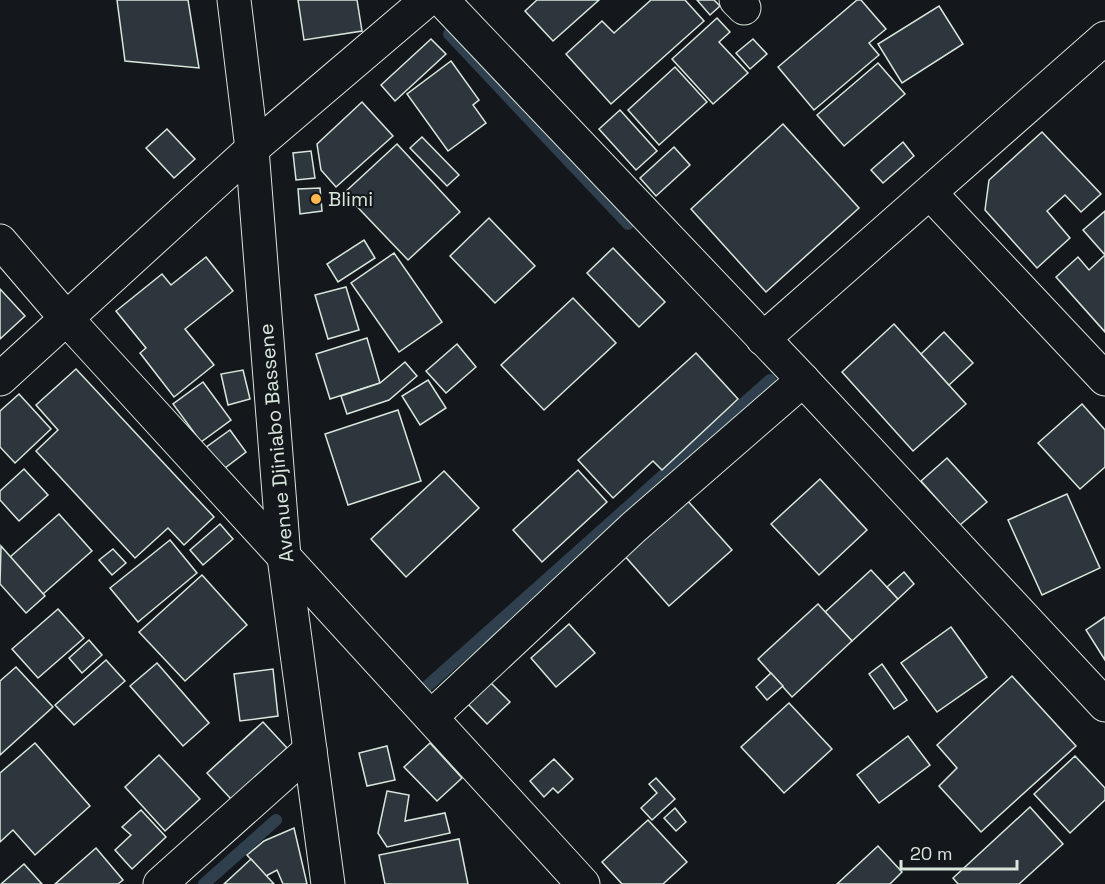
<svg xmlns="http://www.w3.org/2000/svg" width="1105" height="884" font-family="'Space Grotesk',sans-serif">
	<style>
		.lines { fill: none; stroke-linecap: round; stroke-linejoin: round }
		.stream { stroke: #2f3f4d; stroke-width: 12 }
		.building { fill: #2c363c; stroke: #d8e6dc; stroke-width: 1.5 }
		.minor-casing { stroke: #d8e6dc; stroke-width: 35 }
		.secondary-casing { stroke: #d8e6dc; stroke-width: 35 }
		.minor { stroke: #14181c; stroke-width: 33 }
		.secondary { stroke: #14181c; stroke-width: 33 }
		.poi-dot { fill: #ffb74d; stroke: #14181c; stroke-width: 2 }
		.labels { text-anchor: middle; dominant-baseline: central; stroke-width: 4.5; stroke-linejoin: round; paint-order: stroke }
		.poi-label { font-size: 20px; fill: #d8e6dc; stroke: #14181c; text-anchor: start }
		.street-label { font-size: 20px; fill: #d8e6dc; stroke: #14181c }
	</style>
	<rect width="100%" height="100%" fill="#14181c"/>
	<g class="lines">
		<g class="stream">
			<polyline points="449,34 628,224"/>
			<polyline points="425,688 770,380"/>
			<polyline points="204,884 276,820"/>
		</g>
	</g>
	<g class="building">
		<polygon points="117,0 188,0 199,68 125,61"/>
		<polygon points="298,0 357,0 362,31 304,40"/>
		<polygon points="537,0 599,0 553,41 525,11"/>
		<polygon points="651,0 685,0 704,21 611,104 566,54 602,21 614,33"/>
		<polygon points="697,0 714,0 720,6 710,15"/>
		<polygon points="857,0 861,0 886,29 869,43 879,55 814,110 778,67"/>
		<polygon points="939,6 963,44 902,83 878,44"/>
		<polygon points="717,18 730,32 719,42 748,73 713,104 672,59"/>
		<polygon points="431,39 446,54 395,101 381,85"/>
		<polygon points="753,39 767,54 750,69 736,53"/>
		<polygon points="451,61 479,100 473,105 486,123 448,151 407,94"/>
		<polygon points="878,63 905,94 844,146 817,115"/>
		<polygon points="675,67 707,102 659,145 628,110"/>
		<polygon points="362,102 393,136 336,187 321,170 317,144"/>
		<polygon points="620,110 657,151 636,170 599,129"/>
		<polygon points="783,124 859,208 766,292 691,209"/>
		<polygon points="167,129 195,159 174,178 146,148"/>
		<polygon points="1042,132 1101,194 1081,212 1065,195 1047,211 1070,238 1037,268 985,210 989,180"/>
		<polygon points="422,137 459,175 447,186 410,148"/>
		<polygon points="903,142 914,156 883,183 871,170"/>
		<polygon points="397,144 460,212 408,260 344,193"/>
		<polygon points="674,147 690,165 656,196 640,178"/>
		<polygon points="311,151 315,178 296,180 293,153"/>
		<polygon points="320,188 322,211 300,214 298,189"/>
		<polygon points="1105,211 1105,332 1056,277 1078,257 1089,270 1105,255 1083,230"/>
		<polygon points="489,218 535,266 495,303 450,256"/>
		<polygon points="364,240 375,258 338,282 327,264"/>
		<polygon points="613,248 665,302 639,327 587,273"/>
		<polygon points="394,253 442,322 399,352 351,283"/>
		<polygon points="206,257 233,291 185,329 214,365 174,397 140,353 146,348 116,311 162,274 171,285"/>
		<polygon points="346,287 359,330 328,339 315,295"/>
		<polygon points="0,289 25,316 0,339"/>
		<polygon points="573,298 616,343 544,410 501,365"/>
		<polygon points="894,324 966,404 913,451 842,372"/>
		<polygon points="944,332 973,363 949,385 921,354"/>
		<polygon points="367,338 380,383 330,399 316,354"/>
		<polygon points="457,344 476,367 446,393 426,371"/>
		<polygon points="696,353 738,399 662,470 653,461 613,498 578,460"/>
		<polygon points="405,362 417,376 389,400 347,414 341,396 380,383"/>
		<polygon points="76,369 214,517 184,545 168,528 135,558 36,451 58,430 36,405"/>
		<polygon points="243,370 250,399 228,405 221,374"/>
		<polygon points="428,380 446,408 420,425 402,396"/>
		<polygon points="203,382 231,420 201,442 173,404"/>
		<polygon points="19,394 51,429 15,463 0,447 0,411"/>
		<polygon points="1082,404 1105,430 1105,467 1080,489 1038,443"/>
		<polygon points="398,410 421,481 348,505 325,434"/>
		<polygon points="230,430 246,452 221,471 205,448"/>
		<polygon points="947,458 987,502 960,525 921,481"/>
		<polygon points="24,469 48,495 19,521 0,500 0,491"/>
		<polygon points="578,470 607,502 542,562 513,530"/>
		<polygon points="444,471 479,508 406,577 371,539"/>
		<polygon points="820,479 867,530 819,575 771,524"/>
		<polygon points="1067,494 1100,568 1042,595 1008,520"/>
		<polygon points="686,499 732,550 669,606 623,554"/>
		<polygon points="59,514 92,551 43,594 10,557"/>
		<polygon points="220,524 233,539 203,565 190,550"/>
		<polygon points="170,540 197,573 138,622 110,588"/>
		<polygon points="1,546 45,596 26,613 0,584"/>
		<polygon points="113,549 126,563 112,575 99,560"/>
		<polygon points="871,570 898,599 852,641 825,612"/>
		<polygon points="904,572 914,584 898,599 887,587"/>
		<polygon points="202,575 247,625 185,681 139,632"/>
		<polygon points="818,604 852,641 792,697 758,659"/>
		<polygon points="58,609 84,638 38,678 12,649"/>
		<polygon points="1105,617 1105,660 1086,630"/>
		<polygon points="569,624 595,653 556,687 531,658"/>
		<polygon points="951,627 987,677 937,712 901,663"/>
		<polygon points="89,640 102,655 82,673 69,658"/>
		<polygon points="106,660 125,681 74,725 55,705"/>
		<polygon points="157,663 209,723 183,746 130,686"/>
		<polygon points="882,664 907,700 894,709 869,674"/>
		<polygon points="16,667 53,707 0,755 0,681"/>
		<polygon points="273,669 278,716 240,721 234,674"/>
		<polygon points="771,673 783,686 767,700 756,687"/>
		<polygon points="1012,676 1076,746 981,832 939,786 957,768 937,745"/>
		<polygon points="491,683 510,702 487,724 468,704"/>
		<polygon points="789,703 832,749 784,793 741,747"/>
		<polygon points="263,722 287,748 231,799 207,773"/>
		<polygon points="908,736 930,765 879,803 857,775"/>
		<polygon points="35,743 90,806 35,855 13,830 0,842 0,773"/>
		<polygon points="430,743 462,778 437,801 404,767"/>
		<polygon points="387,746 395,780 367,786 359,753"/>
		<polygon points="159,755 200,799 165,831 125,787"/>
		<polygon points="1075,756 1105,788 1105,800 1070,833 1034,794"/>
		<polygon points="554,759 573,779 558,793 553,788 544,797 530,781"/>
		<polygon points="656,778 675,799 652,820 641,808 657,793 649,784"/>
		<polygon points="387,791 409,795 405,821 445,813 450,833 387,847 378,833"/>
		<polygon points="1030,807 1063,844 1019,884 958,884 953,878"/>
		<polygon points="675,808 686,822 676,831 664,818"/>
		<polygon points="141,810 166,837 132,869 115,850 131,835 122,827"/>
		<polygon points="648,820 687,862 663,884 622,884 602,862"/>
		<polygon points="294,828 307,884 283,884 277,870 266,876 247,855 264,841"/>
		<polygon points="459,839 468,884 385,884 379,855"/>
		<polygon points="878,846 902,872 890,884 837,884"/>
		<polygon points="96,848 123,880 118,884 55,884"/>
		<polygon points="251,859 274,884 224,884"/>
		<polygon points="24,864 42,884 1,884"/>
	</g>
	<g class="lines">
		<defs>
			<g id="minor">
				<polyline points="442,0 803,380 1105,705"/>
				<polyline points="736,0 744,8"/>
				<polyline points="931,194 1105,379"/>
				<polyline points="0,241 66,318 583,884"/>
				<polyline points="763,339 1105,38"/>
				<polyline points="0,379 252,149 427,0"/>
				<polyline points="431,717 634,527 803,380"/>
				<polyline points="160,884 310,750"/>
			</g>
			<polyline id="secondary" points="234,0 252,149 284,557 328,884"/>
		</defs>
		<use href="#minor" class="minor-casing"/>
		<use href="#secondary" class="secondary-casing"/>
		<use href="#minor" class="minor"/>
		<use href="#secondary" class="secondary"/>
	</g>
	<circle class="poi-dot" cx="316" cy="199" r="6"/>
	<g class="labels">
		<g class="poi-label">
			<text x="328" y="199">Blimi</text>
		</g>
		<g class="street-label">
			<text transform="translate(276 443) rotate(-95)">Avenue Djiniabo Bassene</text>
		</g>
	</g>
	<path d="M901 860v9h116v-9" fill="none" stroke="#d8e6dc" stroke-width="3"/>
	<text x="910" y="860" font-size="18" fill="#d8e6dc" stroke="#14181c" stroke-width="4.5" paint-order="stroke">20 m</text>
</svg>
